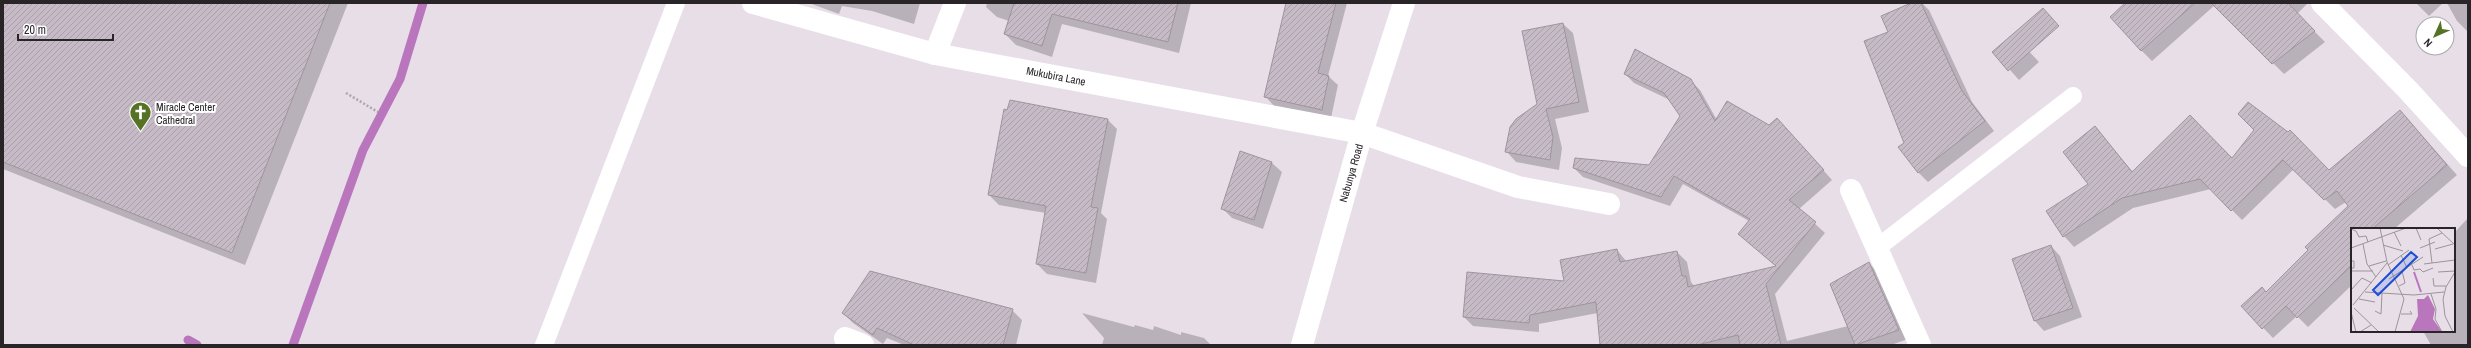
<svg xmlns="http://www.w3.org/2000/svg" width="2471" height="348" font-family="'Archivo Narrow',sans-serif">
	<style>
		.shadow { fill: #0003 }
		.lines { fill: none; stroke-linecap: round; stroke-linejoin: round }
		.stream { stroke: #ba76bd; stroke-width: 9 }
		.building { fill: url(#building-hatch); stroke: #9e949e }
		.path { stroke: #aca4ac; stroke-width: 2.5; stroke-dasharray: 2 2; stroke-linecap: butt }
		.lane { stroke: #fff; stroke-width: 18 }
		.street { stroke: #fff; stroke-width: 22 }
		.secondary { stroke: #fff; stroke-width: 22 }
		.labels { text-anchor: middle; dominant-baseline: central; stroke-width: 4; stroke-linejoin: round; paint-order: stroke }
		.street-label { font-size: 11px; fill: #282428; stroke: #fff }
		.poi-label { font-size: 11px; fill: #282428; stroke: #fff; text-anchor: start }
		.inset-river { fill: none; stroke: #ba76bd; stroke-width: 2 }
		.inset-road { fill: none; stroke: #9b949b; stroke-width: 1 }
		.view { fill: #1d4ed8; fill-opacity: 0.15; stroke: #1d4ed8; stroke-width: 2 }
		.inset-edge { fill: none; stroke: #282428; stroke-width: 2 }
	</style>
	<defs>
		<pattern id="building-hatch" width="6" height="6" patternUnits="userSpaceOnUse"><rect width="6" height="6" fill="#c5bac5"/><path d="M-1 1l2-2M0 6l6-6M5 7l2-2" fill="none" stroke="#a9a0a9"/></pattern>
	</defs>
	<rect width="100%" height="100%" fill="#e8dee8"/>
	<g class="shadow">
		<polygon points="3,3 348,3 245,265 3,169"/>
		<polygon points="809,3 920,3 914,24 872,11 842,6 839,14"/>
		<polygon points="987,3 1191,3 1179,53 1062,24 1052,57 1016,45 1005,34 1009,21 997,17 986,7"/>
		<polygon points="1287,3 1347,3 1328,76 1338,85 1331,118 1274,106 1265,96"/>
		<polygon points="1913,3 1922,3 1929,10 1972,102 1994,131 1928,182 1918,172 1905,144 1890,33"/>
		<polygon points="2127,3 2308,3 2297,14 2325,42 2284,74 2215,5 2152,61 2141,50"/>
		<polygon points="2416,3 2443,3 2429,16"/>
		<polygon points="2447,3 2468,3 2468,32 2457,21"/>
		<polygon points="1563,24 1573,33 1589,112 1555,119 1562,148 1559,170 1516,162 1507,152 1539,104"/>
		<polygon points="2023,45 2039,62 2019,80 1994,52"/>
		<polygon points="1625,74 1690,80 1700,90 1717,120 1786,128 1832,180 1799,209 1825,233 1775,294 1787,341 1848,326 1869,263 1878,273 1908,339 1891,345 1601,345 1598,313 1539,324 1539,332 1473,326 1464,317 1565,283 1617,250 1627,262 1677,252 1687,262 1691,282 1695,287 1777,267 1739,234 1749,221 1683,184 1670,206 1583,177 1574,168 1650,166 1681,116 1670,100 1634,83"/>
		<polygon points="2400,111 2457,175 2394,229 2352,229 2352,285 2308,327 2297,316 2273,338 2242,306 2266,293 2350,207 2346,202 2335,209 2294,169 2242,220 2211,189 2133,208 2074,247 2064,236 2090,184 2095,128 2133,172 2232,159 2255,130 2329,171"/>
		<polygon points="1107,119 1117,129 1101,213 1107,219 1096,283 1047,274 1037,264 1046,213 999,205 989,195"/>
		<polygon points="1272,163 1282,172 1263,229 1232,218 1222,208"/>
		<polygon points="2468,218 2468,345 2431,345 2423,331 2454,331 2454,233"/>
		<polygon points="2051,246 2060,256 2082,317 2044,331 2035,321 2013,259"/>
		<polygon points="1012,310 1022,320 1016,345 904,345 887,338 883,344 853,323 843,313"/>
		<polygon points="1082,313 1134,327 1135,325 1153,330 1154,326 1181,335 1181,332 1204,338 1211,345 1102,345 1104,338"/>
	</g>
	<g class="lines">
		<g class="stream">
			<polyline points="188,340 197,345"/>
			<polyline points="293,345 363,150 400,79 423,3"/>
		</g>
	</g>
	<g class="building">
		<polygon points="3,3 330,3 232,253 3,162"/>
		<polygon points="1014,3 1178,3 1168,42 1052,14 1042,46 1004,34"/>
		<polygon points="1286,3 1336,3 1318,73 1329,76 1322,110 1264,97"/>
		<polygon points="1911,3 1921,3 1962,91 1985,121 1918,173 1898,147 1904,143 1864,41 1888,32 1881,16"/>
		<polygon points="2125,3 2195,3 2141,51 2110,17"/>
		<polygon points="2211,3 2288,3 2315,31 2272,64"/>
		<polygon points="2043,8 2059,26 2008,71 1992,52"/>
		<polygon points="1563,23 1579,102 1546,109 1553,137 1550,160 1505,152 1510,127 1516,119 1537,104 1522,31"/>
		<polygon points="1635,49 1691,79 1715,121 1727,101 1769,125 1777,118 1824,170 1789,200 1816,222 1766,284 1781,345 1740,345 1738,335 1697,345 1600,345 1596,302 1530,315 1529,323 1463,317 1467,272 1564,281 1560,260 1617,249 1620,262 1677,251 1682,276 1686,276 1688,287 1776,266 1738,234 1750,219 1674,176 1661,197 1573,168 1575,158 1649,165 1680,116 1664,93 1624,74"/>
		<polygon points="1010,100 1108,119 1091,207 1098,208 1086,273 1036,264 1046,206 988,195 1004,109 1007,110"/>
		<polygon points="2248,102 2288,132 2290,130 2329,170 2400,110 2447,165 2372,229 2352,229 2352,265 2297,318 2286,306 2262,329 2241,306 2262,287 2266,292 2308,250 2305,247 2348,206 2337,191 2324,200 2283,160 2231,211 2200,179 2122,198 2063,237 2046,211 2088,184 2063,152 2095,126 2132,172 2190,115 2232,158 2254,130 2238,114"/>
		<polygon points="1240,151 1272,162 1254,220 1221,209"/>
		<polygon points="2051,245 2073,308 2034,321 2012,259"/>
		<polygon points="1869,262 1899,330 1855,345 1830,284"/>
		<polygon points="870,271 1013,309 1003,345 914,345 877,328 873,335 842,313"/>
	</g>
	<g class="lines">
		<polyline class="path" points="346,93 378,112"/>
		<g class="lane">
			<polyline points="1877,248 2073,96"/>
			<polyline points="544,345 676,3"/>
		</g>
		<g class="street">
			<polyline points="753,3 935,54 1362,133 1518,187 1609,204"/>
			<polyline points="2322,3 2408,90 2468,156"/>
			<polyline points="935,54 955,3"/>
			<polyline points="1851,190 1920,345"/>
			<polyline points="845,338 863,345"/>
		</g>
		<polyline class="secondary" points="1302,345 1362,133 1404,3"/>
	</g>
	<defs>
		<symbol id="church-pin" viewBox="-11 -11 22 30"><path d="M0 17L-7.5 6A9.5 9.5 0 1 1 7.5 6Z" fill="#567225" stroke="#fff"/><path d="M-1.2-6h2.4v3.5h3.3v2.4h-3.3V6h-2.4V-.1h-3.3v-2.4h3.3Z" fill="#fff"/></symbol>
	</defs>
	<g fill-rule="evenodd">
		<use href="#church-pin" x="128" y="100" width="25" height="34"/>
	</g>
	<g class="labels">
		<g class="street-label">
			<text transform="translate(1056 76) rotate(11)">Mukubira Lane</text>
			<text transform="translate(1351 173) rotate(-74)">Nabunya Road</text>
		</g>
		<g class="poi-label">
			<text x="156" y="107">Miracle Center<tspan x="156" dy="13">Cathedral</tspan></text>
		</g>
	</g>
	<g transform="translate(2351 228)">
		<rect width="104" height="104" fill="#e8dee8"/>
		<path d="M77 67 84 81 82 91 91 104H59L67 88 66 71H73Z" fill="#ba76bd"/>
		<path class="inset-river" d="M63 44 70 64"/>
		<path class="inset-road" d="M29 0 36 34 53 71 44 104M65 0 70 12M86 0 104 17M0 1 5 3 8 9 15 8 17 14M43 4 50 18M12 16 16 36 25 49M32 17 52 23M0 20 55 0M69 20 84 14M84 21 102 16M50 27 56 40M0 33H3V40H0M81 35 78 11 91 5M73 36 104 32M37 37 58 22M61 37 63 42 69 41 72 44 82 40M18 38 35 33M0 43H22M87 44 104 43M82 50 83 58H95M38 51 72 29M48 58 54 55 51 43M0 62 11 50 21 55M14 64 63 67 93 64M80 66 85 81 84 91 91 104M8 71 24 74M2 77 36 35M3 80 28 104M24 83 30 86 31 65M0 84 5 104M50 86H61L59 83M9 104 20 97M102 104 94 88 92 71 95 59 104 44"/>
		<path class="view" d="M60 24 66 29 27 67 22 62Z"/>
		<rect width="104" height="104" class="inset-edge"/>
	</g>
	<rect width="2471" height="348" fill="none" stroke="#282428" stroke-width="8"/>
	<g transform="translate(2435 36) rotate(225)"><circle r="19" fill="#ffffff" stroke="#a9a7a9"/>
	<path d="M0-3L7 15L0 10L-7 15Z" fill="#567225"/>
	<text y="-6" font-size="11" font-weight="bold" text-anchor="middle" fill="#282428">N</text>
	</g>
	<path d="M18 34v6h95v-6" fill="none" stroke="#282428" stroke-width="2"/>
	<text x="24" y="34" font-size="12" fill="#282428" stroke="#ffffff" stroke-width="3" paint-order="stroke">20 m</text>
</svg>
